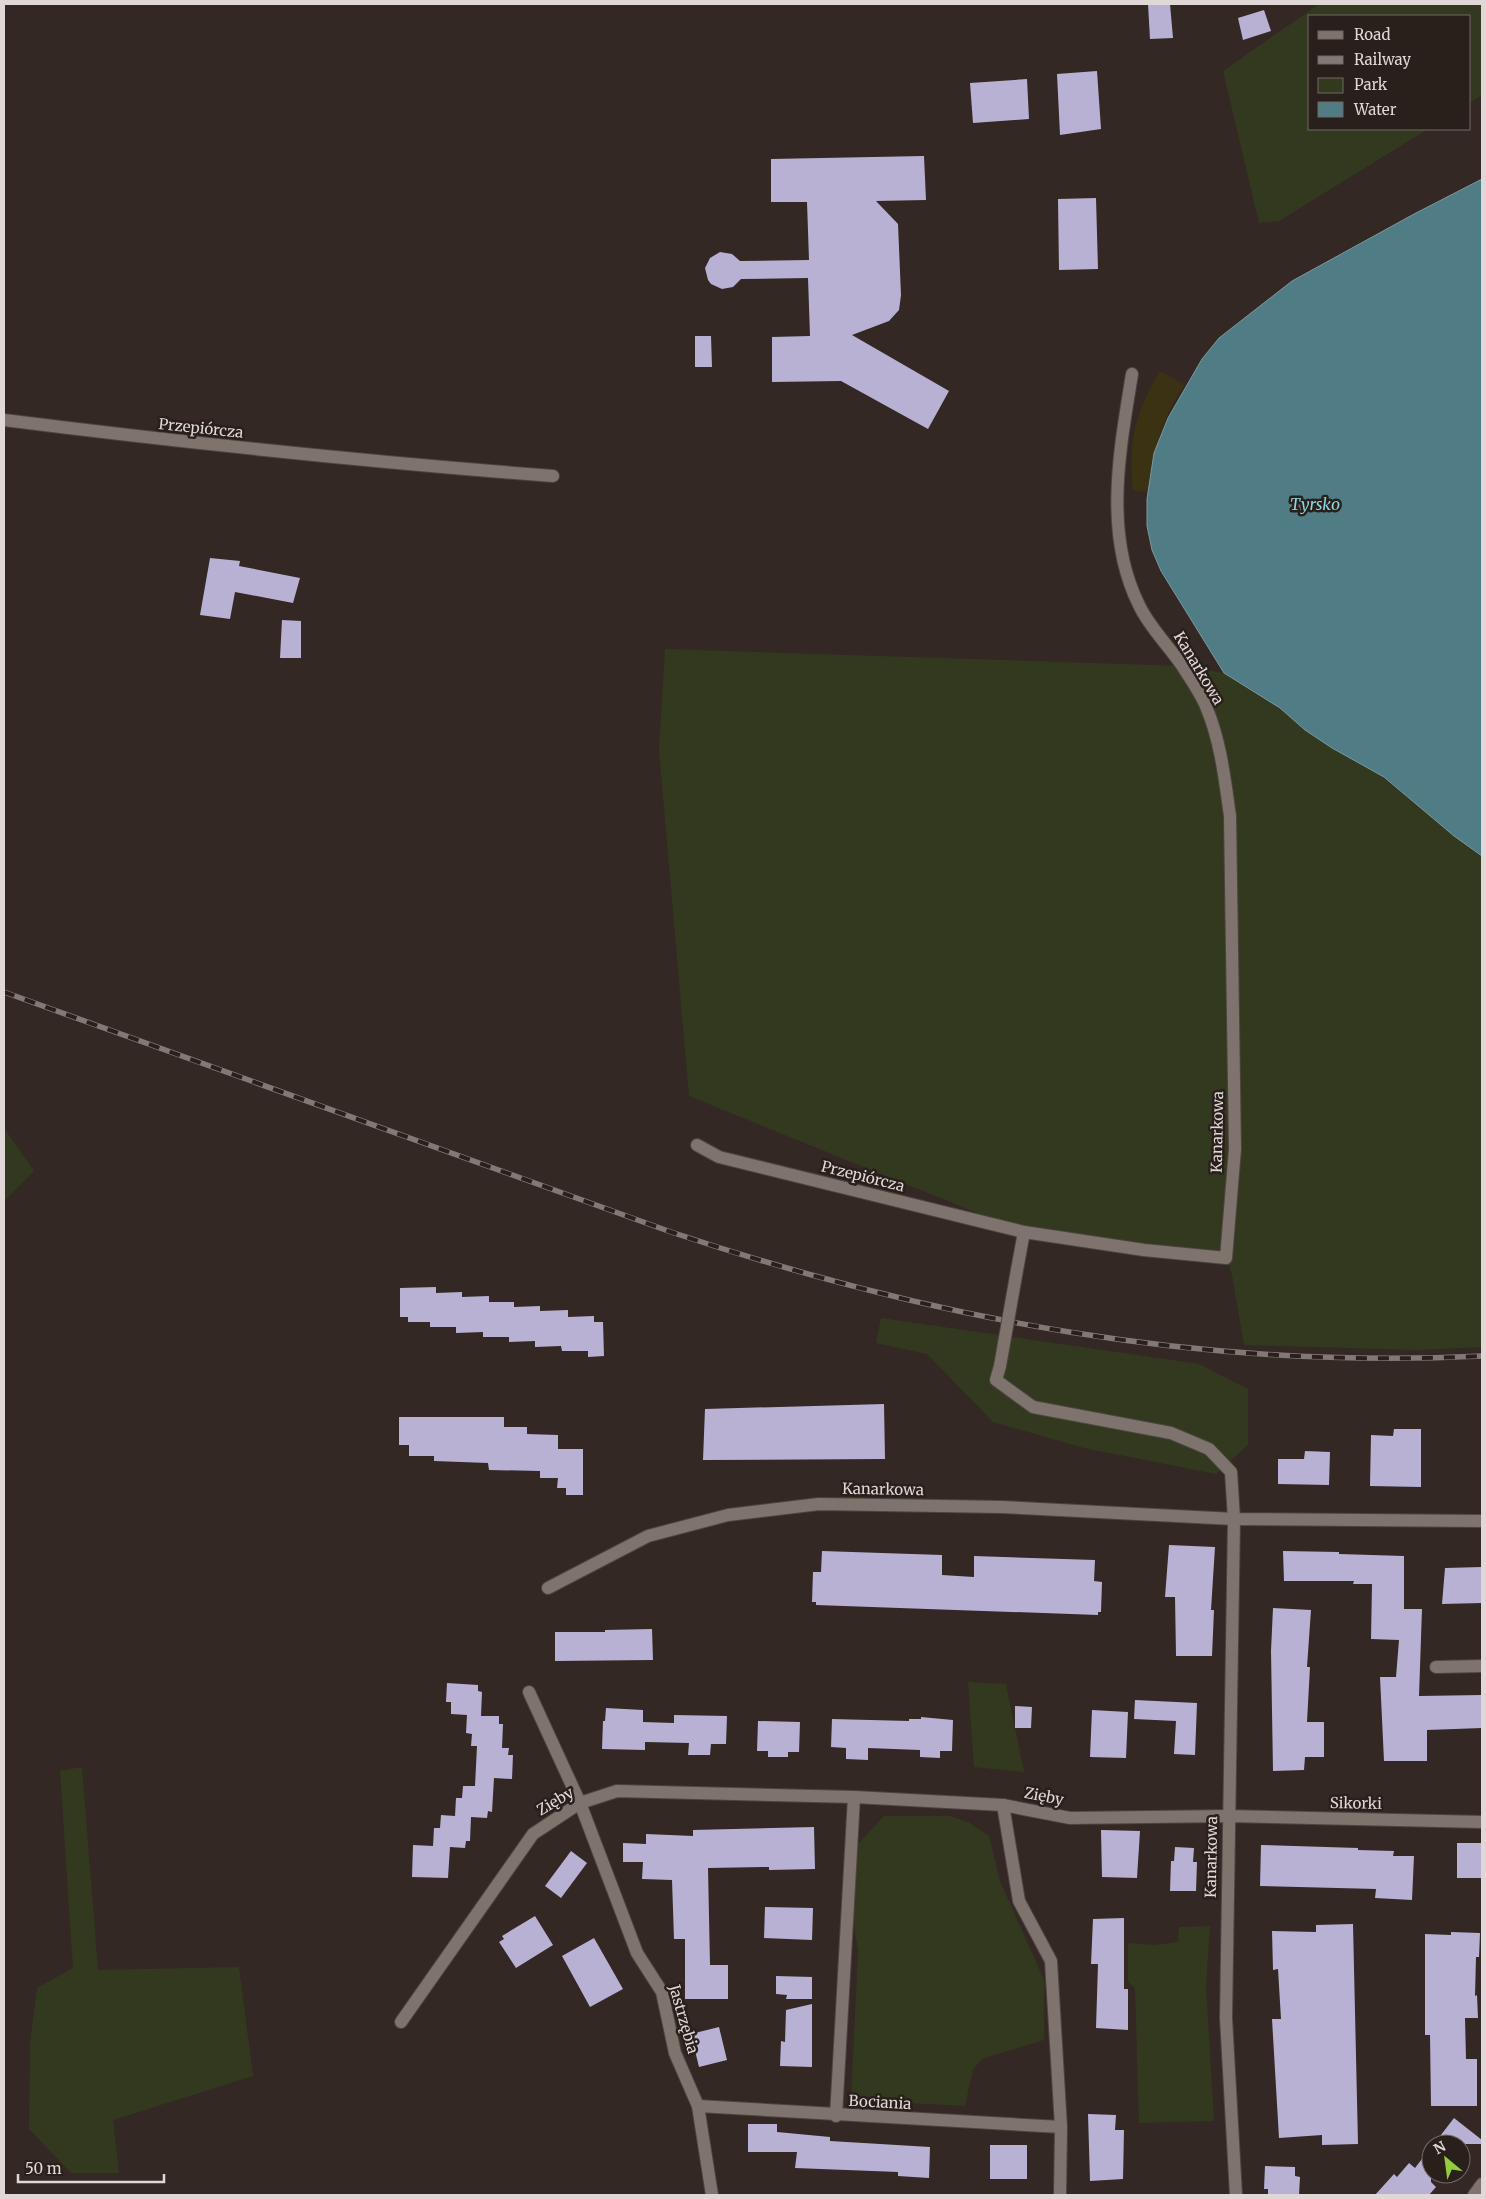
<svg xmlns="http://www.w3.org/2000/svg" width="1486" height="2199" font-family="Merriweather,serif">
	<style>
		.green { fill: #33391f }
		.sand { fill: #3a3212 }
		.water { fill: #507d85; stroke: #7b989d }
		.building { fill: #b8b1d4 }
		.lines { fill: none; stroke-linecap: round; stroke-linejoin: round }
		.minor-casing { stroke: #4d4541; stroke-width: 14 }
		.minor { stroke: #7f736e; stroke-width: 12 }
		.rail-casing { stroke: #827875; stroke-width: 5.5 }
		.rail { stroke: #291f1b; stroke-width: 4; stroke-dasharray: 11; stroke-linecap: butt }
		.minor-bridge-casing { stroke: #4d4541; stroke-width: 14; stroke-linecap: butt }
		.minor-bridge { stroke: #7f736e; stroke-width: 12 }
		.labels { text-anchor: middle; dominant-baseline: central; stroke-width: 5; stroke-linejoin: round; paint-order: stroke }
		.street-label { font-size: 15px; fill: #dfd8d6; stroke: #291f1b }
		.water-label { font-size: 16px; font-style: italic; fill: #89d9e7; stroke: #291f1b }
	</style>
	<rect width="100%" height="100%" fill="#332824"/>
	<g class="green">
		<polygon points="1319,4 1482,4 1482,95 1470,103 1470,16 1310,16 1310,129 1428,129 1279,221 1259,223 1223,71"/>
		<polygon points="665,649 1182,666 1224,673 1240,681 1280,708 1305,730 1384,777 1454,836 1482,856 1482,1347 1417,1350 1244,1345 1232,1275 1226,1258 1024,1232 689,1096 659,750"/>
		<polygon points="4,1128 34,1171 4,1201"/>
		<polygon points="881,1318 1199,1364 1248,1389 1248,1445 1216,1474 1084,1448 993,1422 927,1354 876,1343"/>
		<polygon points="968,1682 1006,1684 1024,1772 974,1767"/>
		<polygon points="82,1767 98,1970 239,1967 253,2076 113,2120 119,2173 71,2173 29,2129 30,2043 37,1988 73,1968 60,1771"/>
		<polygon points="884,1816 950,1816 970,1823 989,1836 1000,1881 1044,1980 1044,2040 984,2058 973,2069 965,2106 851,2100 858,1952 853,1917 858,1844"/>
		<polygon points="1210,1926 1206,1985 1214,2121 1139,2123 1135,1988 1128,1982 1128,1943 1154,1945 1178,1942 1179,1927"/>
	</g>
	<path class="sand" d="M1160 371 1185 385C1163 412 1152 458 1148 492L1133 491C1128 440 1134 415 1160 371Z"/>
	<polygon class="water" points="1482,179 1482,856 1454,836 1384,777 1332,748 1305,730 1280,708 1224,673 1161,571 1152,550 1147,526 1147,499 1154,453 1168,418 1202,359 1219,338 1292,281 1414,214"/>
	<g class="building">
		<polygon points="1148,4 1170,4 1173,38 1150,39"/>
		<polygon points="1264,10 1271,31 1243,40 1238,18"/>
		<polygon points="1097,71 1101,129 1060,135 1057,74"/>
		<polygon points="1027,79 1029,119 973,123 970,83"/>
		<polygon points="924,156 926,200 876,201 898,224 901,295 899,310 889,321 852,335 949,391 928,429 841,381 772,382 772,337 810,336 808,278 741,279 733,287 722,289 711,284 708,280 705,268 710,258 720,252 732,254 740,261 809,260 807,202 771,202 771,159"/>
		<polygon points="1096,198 1098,269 1059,270 1058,199"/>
		<polygon points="695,336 711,336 712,367 695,367"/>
		<polygon points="210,558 240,561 239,566 300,578 293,603 235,592 230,619 200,615"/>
		<polygon points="282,620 301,621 301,658 280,658"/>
		<polygon points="436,1287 436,1293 462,1292 462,1297 489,1296 489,1302 514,1302 514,1307 540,1306 540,1311 568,1310 568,1317 594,1316 594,1322 603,1322 604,1356 588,1357 588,1351 562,1351 561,1346 535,1347 535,1341 509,1342 509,1337 483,1337 483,1332 456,1333 456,1327 430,1327 430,1322 408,1322 408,1317 400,1317 400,1288"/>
		<polygon points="884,1404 885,1459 703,1460 705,1409"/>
		<polygon points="399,1417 504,1417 504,1427 527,1427 527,1434 558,1435 558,1449 583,1449 583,1495 566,1495 566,1488 557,1488 558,1478 540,1478 540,1471 489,1470 488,1463 434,1461 434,1456 409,1456 409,1445 399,1445"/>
		<polygon points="1394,1429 1421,1429 1421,1487 1370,1486 1371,1435 1393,1436"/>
		<polygon points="1305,1451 1330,1452 1329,1485 1278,1484 1278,1459 1304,1459"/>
		<polygon points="1169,1545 1215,1547 1211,1610 1214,1610 1212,1656 1176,1656 1175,1597 1165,1597"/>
		<polygon points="822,1551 942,1555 942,1575 974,1577 974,1556 1095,1560 1094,1581 1102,1582 1101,1612 1098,1612 1098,1615 816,1605 816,1602 812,1602 813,1572 821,1572"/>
		<polygon points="1283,1551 1339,1552 1339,1554 1404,1556 1404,1609 1422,1609 1419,1696 1482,1695 1482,1728 1427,1730 1427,1761 1384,1761 1380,1677 1396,1677 1399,1640 1371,1639 1372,1584 1353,1584 1354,1581 1284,1581"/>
		<polygon points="1482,1567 1482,1603 1442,1604 1445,1568"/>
		<polygon points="1273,1608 1311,1610 1307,1667 1310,1667 1307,1722 1324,1722 1324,1757 1305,1757 1304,1770 1273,1771 1271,1651"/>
		<polygon points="652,1629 653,1660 555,1661 555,1632 605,1632 605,1630"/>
		<polygon points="447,1683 478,1685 478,1691 482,1692 481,1716 499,1716 499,1724 503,1724 502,1748 509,1748 508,1755 513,1755 512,1779 494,1778 492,1812 488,1811 487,1818 471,1817 470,1841 466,1841 465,1848 450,1847 448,1878 412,1877 413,1845 433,1846 434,1828 440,1828 441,1815 455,1816 456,1798 462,1798 463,1786 475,1786 477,1746 471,1746 472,1734 466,1733 467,1715 451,1714 451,1702 446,1702"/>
		<polygon points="1135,1700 1197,1703 1195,1755 1174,1754 1176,1721 1134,1719"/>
		<polygon points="1015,1706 1032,1707 1031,1728 1015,1728"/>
		<polygon points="606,1708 643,1710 643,1722 674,1723 674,1715 727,1716 726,1744 711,1744 710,1755 688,1755 689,1743 645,1742 645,1750 602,1749 603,1721 605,1721"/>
		<polygon points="1092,1710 1128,1712 1126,1758 1090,1757"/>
		<polygon points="921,1717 953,1720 952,1751 940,1751 940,1758 920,1757 920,1750 868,1748 868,1760 846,1759 846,1748 831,1747 832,1719 909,1721 909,1719 921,1719"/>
		<polygon points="758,1721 800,1722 799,1752 788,1752 788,1757 768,1757 768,1751 757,1751"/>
		<polygon points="814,1827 815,1869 769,1870 769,1867 708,1868 710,1965 728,1965 728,1999 685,1999 685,1939 674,1939 672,1880 642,1879 643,1862 623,1862 623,1843 646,1844 646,1834 693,1836 693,1830"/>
		<polygon points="1101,1830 1140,1831 1137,1878 1102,1877"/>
		<rect x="1457" y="1843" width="25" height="35"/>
		<polygon points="1261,1845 1358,1848 1358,1850 1394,1851 1393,1856 1414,1856 1412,1900 1375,1898 1376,1889 1260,1886"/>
		<polygon points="1175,1847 1194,1848 1193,1862 1197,1862 1196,1891 1170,1891 1171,1861 1174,1861"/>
		<polygon points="571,1851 587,1863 561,1898 545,1886"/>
		<polygon points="765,1907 813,1908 812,1940 764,1938"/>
		<polygon points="535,1916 553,1945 516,1968 499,1942 504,1939 502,1936"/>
		<polygon points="1124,1918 1124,1989 1128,1989 1128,2030 1096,2028 1098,1964 1091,1964 1093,1919"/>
		<polygon points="1353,1924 1358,2144 1322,2145 1322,2135 1279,2138 1272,2019 1281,2019 1278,1969 1273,1970 1272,1931 1316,1932 1316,1925"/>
		<polygon points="1451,1932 1480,1933 1479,1957 1476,1957 1475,1996 1477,1995 1478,2018 1465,2018 1466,2059 1477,2059 1477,2106 1431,2106 1430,2035 1425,2035 1425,1934 1451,1935"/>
		<polygon points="594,1938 623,1989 590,2007 562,1956"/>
		<polygon points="776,1976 812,1977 812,1999 786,1999 787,1995 776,1994"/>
		<polygon points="812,2004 812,2067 780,2066 781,2041 785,2042 786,2010"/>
		<polygon points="719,2027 727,2060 699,2067 691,2034"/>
		<polygon points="1088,2114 1116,2115 1115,2130 1124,2130 1123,2179 1090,2181"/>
		<polygon points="1454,2118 1482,2140 1482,2144 1434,2144"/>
		<polygon points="748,2124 777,2124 777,2132 830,2137 830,2141 930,2147 929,2178 898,2176 898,2172 795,2168 797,2152 748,2152"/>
		<rect x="990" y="2145" width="37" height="34"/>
		<polygon points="1431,2147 1431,2182 1436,2187 1429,2195 1375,2195 1394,2174 1397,2177 1409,2163 1415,2168"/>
		<polygon points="1265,2166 1295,2167 1295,2176 1300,2177 1299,2195 1268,2195 1268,2189 1264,2189"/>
	</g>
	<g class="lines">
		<defs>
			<g id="minor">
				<path d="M4 420C187 443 369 462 553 476"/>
				<polyline points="697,1145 719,1157 1024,1232"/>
				<path d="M1017 1270 1024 1232 1144 1250 1226 1258 1235 1149 1230 816C1225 781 1221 743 1207 709 1202 695 1191 680 1183 667 1169 646 1149 627 1139 605 1103 533 1120 449 1132 374"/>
				<polyline points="1000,1366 996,1380 1033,1407 1171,1433 1209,1449 1231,1472 1234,1519 1226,2018 1236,2195"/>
				<polyline points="548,1588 648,1536 728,1515 819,1504 1002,1507 1234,1519 1482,1521"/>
				<polyline points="1436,1667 1482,1666"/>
				<polyline points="529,1692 580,1803 637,1953 662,1992 675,2053 698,2106 712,2195"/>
				<polyline points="1003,1805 1019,1901 1051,1961 1061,2127 1060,2195"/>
				<polyline points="401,2022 533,1834 580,1803 617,1791 854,1797 1003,1805 1070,1818 1228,1816 1482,1822"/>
				<polyline points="698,2106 1061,2127"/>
				<polyline points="836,2116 854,1797"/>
				<polyline points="1474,2195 1482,2184"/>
			</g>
		</defs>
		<use href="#minor" class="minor-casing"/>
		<use href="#minor" class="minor"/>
		<defs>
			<path id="rail" d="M4 992 671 1232C935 1320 1203 1370 1482 1356"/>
		</defs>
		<use href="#rail" class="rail-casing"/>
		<use href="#rail" class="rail"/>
		<defs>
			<polyline id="minor-bridge" points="1000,1366 1017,1270"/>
		</defs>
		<use href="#minor-bridge" class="minor-bridge-casing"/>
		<use href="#minor-bridge" class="minor-bridge"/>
	</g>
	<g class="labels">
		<g class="street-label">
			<text transform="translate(201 428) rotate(6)">Przepiórcza</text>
			<text transform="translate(1199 668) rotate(59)">Kanarkowa</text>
			<text transform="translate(1217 1132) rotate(-89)">Kanarkowa</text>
			<text transform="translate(863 1176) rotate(14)">Przepiórcza</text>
			<text transform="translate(883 1489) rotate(1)">Kanarkowa</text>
			<text transform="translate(1044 1796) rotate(11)">Zięby</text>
			<text transform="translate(555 1801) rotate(-31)">Zięby</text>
			<text transform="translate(1356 1803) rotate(1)">Sikorki</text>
			<text transform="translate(1211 1857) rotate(-89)">Kanarkowa</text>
			<text transform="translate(684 2019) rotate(74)">Jastrzębia</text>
			<text transform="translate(880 2102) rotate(3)">Bociania</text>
		</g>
		<g class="water-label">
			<text x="1315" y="504">Tyrsko</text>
		</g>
	</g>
	<rect width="1486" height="2199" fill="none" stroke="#dfd8d6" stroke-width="10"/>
	<rect x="1308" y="15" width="162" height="115" fill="#291f1b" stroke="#726966"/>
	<rect x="1318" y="31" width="25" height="8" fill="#7f736e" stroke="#726966"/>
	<text x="1354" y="40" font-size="15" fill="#dfd8d6">Road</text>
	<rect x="1318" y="56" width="25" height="8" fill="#827875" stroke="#726966"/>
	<text x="1354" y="65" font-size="15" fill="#dfd8d6">Railway</text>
	<rect x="1318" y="78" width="25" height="15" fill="#33391f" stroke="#726966"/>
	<text x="1354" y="90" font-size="15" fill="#dfd8d6">Park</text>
	<rect x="1318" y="102" width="25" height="15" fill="#507d85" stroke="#726966"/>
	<text x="1354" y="115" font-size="15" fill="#dfd8d6">Water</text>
	<g transform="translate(1446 2159) rotate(331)"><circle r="24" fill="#291f1b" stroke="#726966"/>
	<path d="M0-4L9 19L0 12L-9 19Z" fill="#93cd3d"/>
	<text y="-8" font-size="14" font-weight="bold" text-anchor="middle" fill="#dfd8d6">N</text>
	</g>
	<path d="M18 2174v8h146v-8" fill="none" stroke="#dfd8d6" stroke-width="2.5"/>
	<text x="25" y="2174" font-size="15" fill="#dfd8d6" stroke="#291f1b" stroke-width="4" paint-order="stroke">50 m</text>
</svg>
